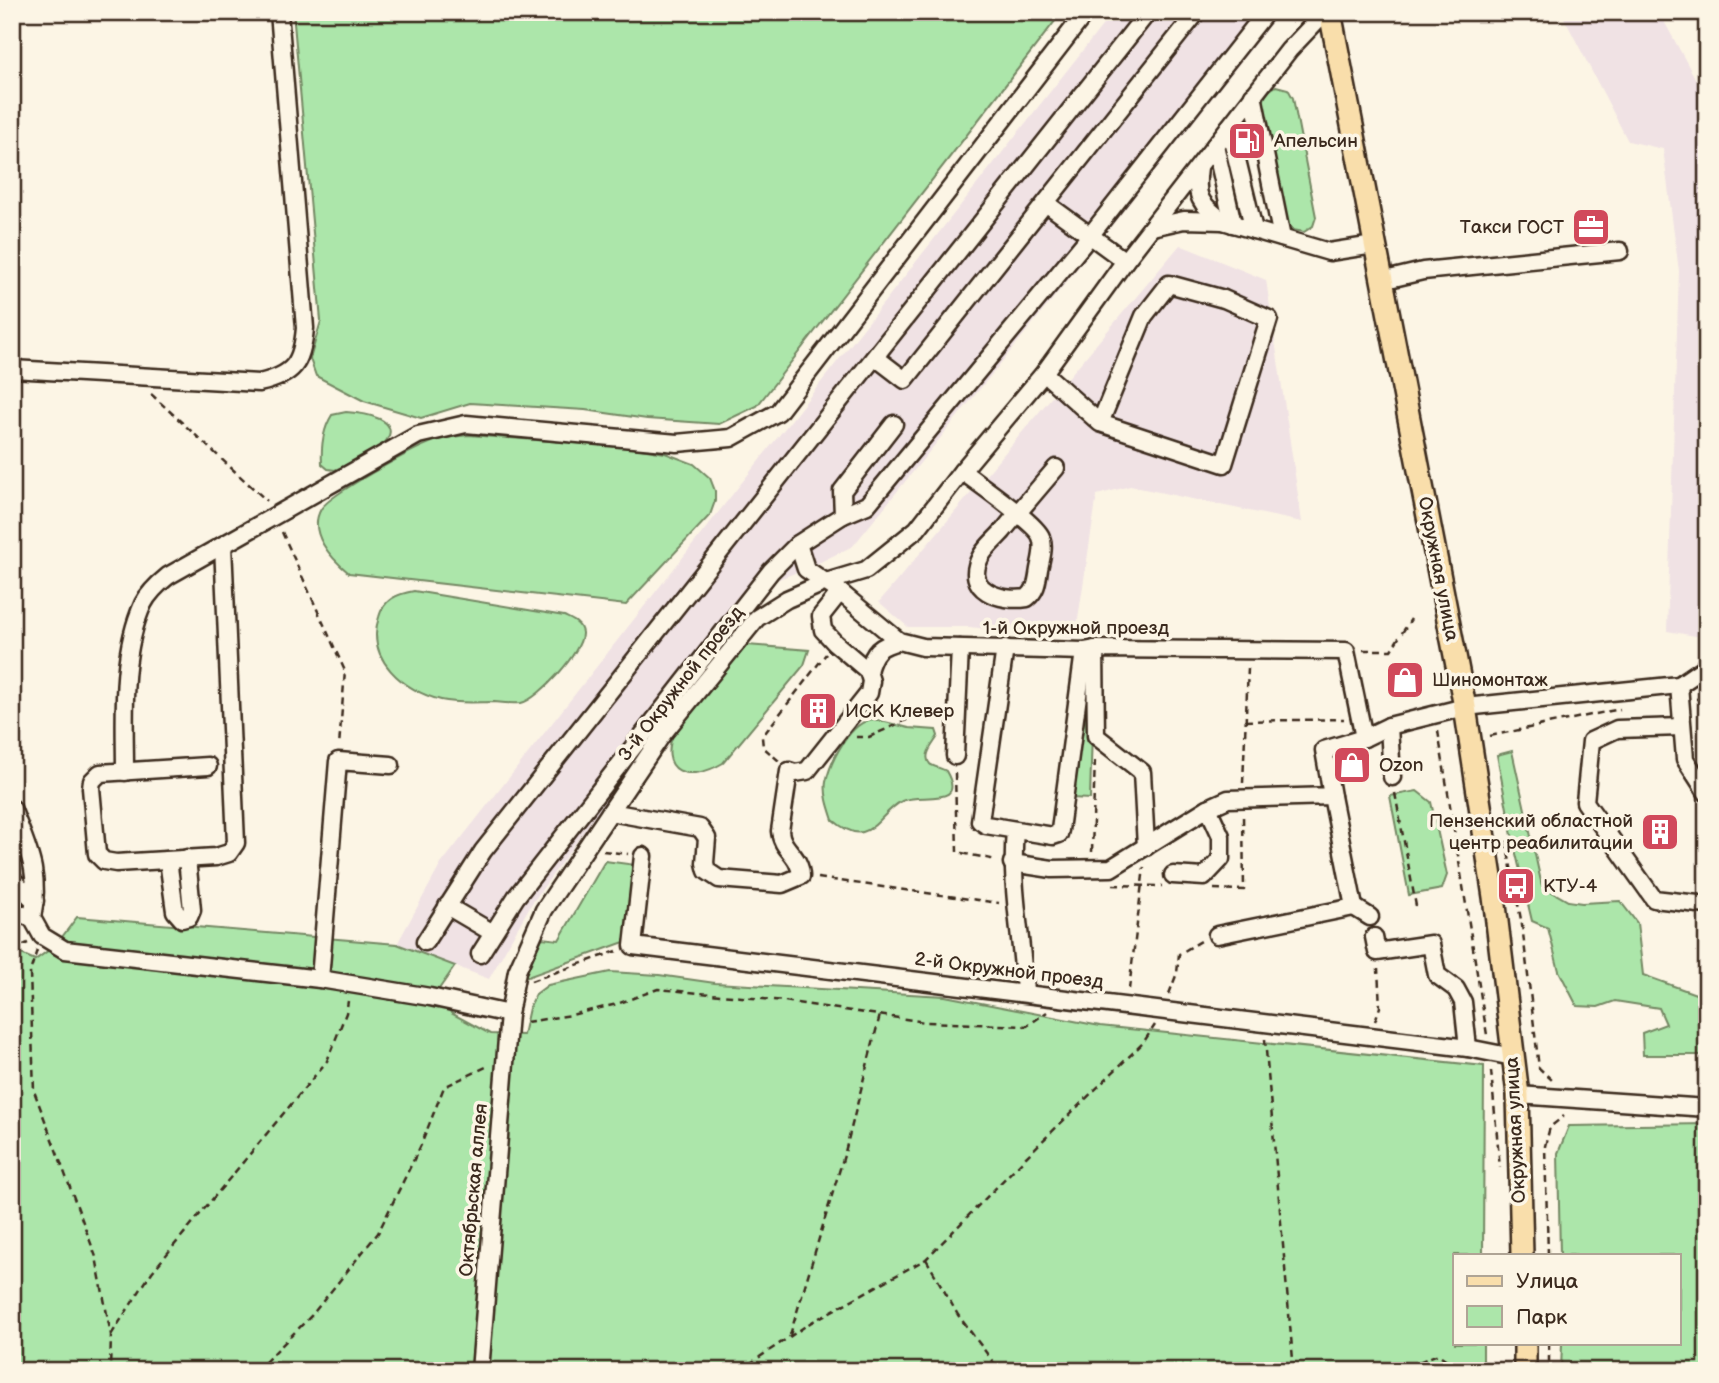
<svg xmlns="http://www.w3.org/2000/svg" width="1719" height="1383" font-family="'Balsamiq Sans',sans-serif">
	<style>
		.built { fill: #f0e2e4 }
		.green { fill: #ace6aa; stroke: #748864; stroke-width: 2 }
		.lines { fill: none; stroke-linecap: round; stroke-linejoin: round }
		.minor-casing { stroke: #3b2a1e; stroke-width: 21 }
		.major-casing { stroke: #3b2a1e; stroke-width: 26 }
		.path { stroke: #3b2a1e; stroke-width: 2.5; stroke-dasharray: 7 5; stroke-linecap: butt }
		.minor { stroke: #fcf5e5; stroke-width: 16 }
		.major { stroke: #f9deab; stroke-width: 21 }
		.labels { text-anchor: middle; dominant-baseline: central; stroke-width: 7; stroke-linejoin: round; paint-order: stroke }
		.poi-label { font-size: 19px; fill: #3b2a1e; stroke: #fcf5e5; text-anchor: start }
		.street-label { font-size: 19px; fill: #3b2a1e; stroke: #fcf5e5 }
	</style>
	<rect width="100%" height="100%" fill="#fcf5e5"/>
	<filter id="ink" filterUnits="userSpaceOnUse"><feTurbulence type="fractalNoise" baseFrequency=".0143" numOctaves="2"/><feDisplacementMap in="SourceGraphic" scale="14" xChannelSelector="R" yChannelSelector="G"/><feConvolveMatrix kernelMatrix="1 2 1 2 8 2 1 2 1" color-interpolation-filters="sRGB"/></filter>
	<g filter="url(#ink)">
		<g class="built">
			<polygon points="1113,12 1274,12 1275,18 1098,243 853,546 806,569 776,580 658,729 530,906 489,979 397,944 441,864"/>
			<polygon points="1561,12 1659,12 1707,100 1707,638 1667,631 1679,271 1663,149 1628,141"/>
			<polygon points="1180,245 1266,280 1302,522 1130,486 1097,495 1075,638 969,627 908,627 879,602"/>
		</g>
		<g class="green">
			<polygon points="293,12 1062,12 757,406 719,424 647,419 585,410 470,403 421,418 364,401 316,376 310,359 321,321"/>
			<polygon points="1276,86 1288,89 1293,98 1316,217 1313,226 1304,232 1293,230 1286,222 1263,102 1267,92"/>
			<path d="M346 412C364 413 405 419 384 444 374 456 349 463 335 470L328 469 322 464C321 447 323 429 332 415Z"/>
			<path d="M469 435 628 447 665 453 694 464 710 478 715 491V501L710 515 626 605 349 573C332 559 307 533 321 509 330 494 413 449 432 442 444 437 456 436 469 435Z"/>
			<path d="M414 591 564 616C572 620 581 623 582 633 583 651 539 699 521 703 513 704 503 703 494 702 477 702 459 704 441 700 404 691 365 659 379 617 384 599 397 594 414 591Z"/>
			<path d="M747 645 809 650 804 665 723 763C689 783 656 774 675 729Z"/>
			<polygon points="1086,696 1093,696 1090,799 1071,798"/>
			<path d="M873 719 909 728 936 730 938 736C934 744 922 755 930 764 933 767 942 768 946 771 968 809 919 792 902 801 877 814 870 852 833 820 829 808 824 794 826 782 831 760 850 722 873 719Z"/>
			<polygon points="1512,751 1542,886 1568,901 1582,903 1620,901 1637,923 1643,975 1707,998 1707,1041 1703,1055 1643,1055 1642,1033 1666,1024 1659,1008 1615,1001 1598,1007 1577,1006 1559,971 1548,928 1532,921 1513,841 1497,755"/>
			<polygon points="1417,791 1431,802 1447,875 1442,889 1409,895 1390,796"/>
			<polygon points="605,861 636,865 627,941 522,979 542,938 559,940"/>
			<polygon points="77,917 397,944 455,966 439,989 451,1013 490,1034 523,1035 529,1008 536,994 548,985 610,972 659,975 715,983 945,996 1100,1026 1484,1066 1483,1255 1455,1255 1455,1343 1483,1343 1483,1371 12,1371 12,918 19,953 35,960 56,945"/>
			<polygon points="1707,1124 1707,1371 1561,1371 1562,1343 1679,1343 1679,1255 1560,1255 1558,1153 1569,1126"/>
		</g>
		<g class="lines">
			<defs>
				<g id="minor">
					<polyline points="1253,95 1282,238"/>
					<polyline points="1229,127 1254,230"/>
					<polyline points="1215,145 1233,224"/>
					<path d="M1199 167C1195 197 1199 203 1223 221"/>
					<polyline points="1047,204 1125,261"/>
					<polyline points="1152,227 1184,220 1223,221 1329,252 1374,245"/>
					<polyline points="1381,281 1423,271 1620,251"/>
					<polyline points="875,357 905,380 1197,12"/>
					<path d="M12 369 259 383C294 375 302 363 305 328L279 12"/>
					<polyline points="1044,373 1100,423 1224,464 1269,319 1224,299 1169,284 1144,316 1100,423"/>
					<path d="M962 471C977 483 1036 523 1041 537 1045 547 1041 559 1039 569 1037 581 1037 590 1027 598 1001 602 962 591 981 556 986 547 996 539 1003 531 1020 510 1038 489 1056 468"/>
					<polyline points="843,515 867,505 1089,237 1266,12"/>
					<polyline points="798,544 806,569 840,592 899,641 923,647 1084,651 1095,649 1346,651 1364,738"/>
					<polyline points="1005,648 980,821 986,825 1053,836 1059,834 1060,830 1084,651"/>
					<polyline points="1095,649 1096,736 1142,772 1146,847"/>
					<path d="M868 671C874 651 879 646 899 641"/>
					<polyline points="1679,685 1685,759 1707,793"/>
					<polyline points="1389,726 1392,777"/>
					<polyline points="1682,727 1617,729 1591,741 1585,802 1654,899 1707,905"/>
					<polyline points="955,756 960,648"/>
					<polyline points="208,766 100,773 92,781 91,788 97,854 104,861 116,863 216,857 229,853 236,843 223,545"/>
					<path d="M125 772C125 717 120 655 143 604 149 592 158 584 168 576L418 435 466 424 677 443 731 438 778 412 1086 12"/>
					<path d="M12 808C28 850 41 872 32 918"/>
					<path d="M610 812 700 828 707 838 705 863 707 871 719 879 782 884 801 876C800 854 782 851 780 831L789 771 795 773 807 771 869 693 871 681 868 671 835 643 823 630 821 616 840 592"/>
					<path d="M1015 830C1010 887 1022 937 1025 993"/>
					<polyline points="643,856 633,946 1468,1048 1513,1057"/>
					<polyline points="168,860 175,911 182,919 189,917 192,910 187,858"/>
					<polyline points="1012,863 1052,869 1111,868 1208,808 1228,799 1332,796 1324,750 1364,738 1389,726 1465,707 1679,685 1707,666"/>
					<polyline points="1173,875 1204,877 1221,859 1221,836 1208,808"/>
					<polyline points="12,879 35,901"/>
					<polyline points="447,906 493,933"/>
					<polyline points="1354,907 1370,917"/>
					<polyline points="12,911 32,918 42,936 65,950 320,979 430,997 509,1014"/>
					<polyline points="1217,935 1354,907 1332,796"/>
					<polyline points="1374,937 1377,952 1431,944 1437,975 1456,989 1463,1002 1468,1048"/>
					<polyline points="425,942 483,851 1148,12"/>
					<polyline points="480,954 516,897 771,571 798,544 843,515 842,491 894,424"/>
					<polyline points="320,979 338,761 391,765"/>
					<polyline points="1518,1095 1707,1108"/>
					<polyline points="480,1371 509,1014 517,971 544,910 662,735 757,618 787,599 826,582 866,570 917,529 962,471 1044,373 1125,261 1289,50 1325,12"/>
				</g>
				<g id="major">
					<polyline points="1330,12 1465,707 1494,897 1518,1095 1522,1255"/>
					<polyline points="1525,1343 1525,1371"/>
				</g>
			</defs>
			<use href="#minor" class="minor-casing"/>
			<use href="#major" class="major-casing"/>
			<g class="path">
				<polyline points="151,394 267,501"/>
				<polyline points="282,532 345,671 339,746"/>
				<polyline points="1363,650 1391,650 1411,619"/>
				<polyline points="1696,699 1707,698"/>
				<polyline points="1245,721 1344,719"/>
				<polyline points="1438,731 1487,1035"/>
				<polyline points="1490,736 1620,709"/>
				<polyline points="856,737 869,737 915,716 940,716"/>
				<polyline points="779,761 763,747 762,737 826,654"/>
				<polyline points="955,773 957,852 996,860"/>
				<polyline points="1243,783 1248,668"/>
				<polyline points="1395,793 1416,906"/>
				<polyline points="1506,841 1522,925 1539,1068 1553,1081"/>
				<polyline points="603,851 628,854"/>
				<polyline points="1092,852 1095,757"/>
				<polyline points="818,878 999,903"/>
				<polyline points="1113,885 1162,886"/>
				<polyline points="1214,889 1244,890 1243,814"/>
				<polyline points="12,950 28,943"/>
				<polyline points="37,950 30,972 34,1091 96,1257 111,1335 110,1371"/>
				<polyline points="531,981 617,951"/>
				<polyline points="1129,989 1144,867"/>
				<polyline points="1169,994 1177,973 1179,954 1201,941"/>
				<polyline points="1375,1021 1380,1007 1378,969"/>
				<polyline points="526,1022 571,1015 617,1004 658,989 784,1001 925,1022 1027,1026 1047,1012"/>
				<polyline points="1265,1039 1294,1371"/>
				<polyline points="1491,1071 1500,1168"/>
				<polyline points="1548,1255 1545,1146 1550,1127 1564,1116"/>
				<polyline points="926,1259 958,1315 1000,1371"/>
				<polyline points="111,1335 152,1272 327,1061 346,1013 348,1001"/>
				<polyline points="790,1335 845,1152 880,1015"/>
				<polyline points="1549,1343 1549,1371"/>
				<polyline points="256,1371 311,1316 378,1233 421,1145 444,1087 488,1066"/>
				<polyline points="558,1371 650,1365 713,1371"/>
				<polyline points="739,1371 810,1323 926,1259 1026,1157 1143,1043 1155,1025"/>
				<polyline points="1397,1371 1438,1354 1463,1371"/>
			</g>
			<use href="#minor" class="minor"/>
			<use href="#major" class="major"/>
		</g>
	</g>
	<defs>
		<symbol id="fuel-square" viewBox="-11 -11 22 22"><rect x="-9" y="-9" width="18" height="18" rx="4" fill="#d1495b" stroke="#fcf5e5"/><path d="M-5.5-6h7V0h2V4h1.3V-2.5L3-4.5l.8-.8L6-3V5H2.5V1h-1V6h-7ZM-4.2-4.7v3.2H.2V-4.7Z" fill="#fff"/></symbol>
		<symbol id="office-square" viewBox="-11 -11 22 22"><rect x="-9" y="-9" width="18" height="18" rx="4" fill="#d1495b" stroke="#fcf5e5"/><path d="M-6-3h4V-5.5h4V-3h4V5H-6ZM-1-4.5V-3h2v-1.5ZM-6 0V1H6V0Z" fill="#fff"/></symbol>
		<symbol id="shop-square" viewBox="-11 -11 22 22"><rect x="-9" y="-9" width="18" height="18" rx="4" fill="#d1495b" stroke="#fcf5e5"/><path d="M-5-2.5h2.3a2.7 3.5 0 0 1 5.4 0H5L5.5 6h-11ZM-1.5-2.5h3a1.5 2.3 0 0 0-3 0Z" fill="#fff"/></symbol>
		<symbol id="building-square" viewBox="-11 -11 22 22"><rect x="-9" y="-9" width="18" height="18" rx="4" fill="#d1495b" stroke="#fcf5e5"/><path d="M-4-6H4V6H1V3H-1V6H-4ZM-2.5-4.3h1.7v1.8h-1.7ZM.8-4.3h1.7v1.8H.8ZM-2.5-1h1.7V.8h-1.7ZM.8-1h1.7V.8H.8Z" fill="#fff"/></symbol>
		<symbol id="bus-square" viewBox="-11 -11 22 22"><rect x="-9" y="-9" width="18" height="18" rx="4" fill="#d1495b" stroke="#fcf5e5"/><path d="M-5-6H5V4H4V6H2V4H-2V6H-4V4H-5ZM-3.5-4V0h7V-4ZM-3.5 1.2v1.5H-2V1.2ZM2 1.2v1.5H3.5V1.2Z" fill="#fff"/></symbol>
	</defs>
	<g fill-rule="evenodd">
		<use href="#fuel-square" x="1225" y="119" width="44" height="44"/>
		<use href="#office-square" x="1569" y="205" width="44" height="44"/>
		<use href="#shop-square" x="1383" y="658" width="44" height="44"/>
		<use href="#building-square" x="796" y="689" width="44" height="44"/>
		<use href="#shop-square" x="1330" y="743" width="44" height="44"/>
		<use href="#building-square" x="1638" y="810" width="44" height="44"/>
		<use href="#bus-square" x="1494" y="864" width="44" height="44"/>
	</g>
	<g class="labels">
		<g class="poi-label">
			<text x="1274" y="141">Апельсин</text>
			<text x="1564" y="227" text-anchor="end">Такси ГОСТ</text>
			<text x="1432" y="680">Шиномонтаж</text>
			<text x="845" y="711">ИСК Клевер</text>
			<text x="1379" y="765">Ozon</text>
			<text x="1633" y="821" text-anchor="end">Пензенский областной<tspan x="1633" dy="22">центр реабилитации</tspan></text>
			<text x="1543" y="886">КТУ-4</text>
		</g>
		<g class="street-label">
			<text transform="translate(1438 569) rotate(79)">Окружная улица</text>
			<text x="1076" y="628">1-й Окружной проезд</text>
			<text transform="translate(681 684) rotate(-52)">3-й Окружной проезд</text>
			<text transform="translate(1009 971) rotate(7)">2-й Окружной проезд</text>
			<text transform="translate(1516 1130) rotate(-93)">Окружная улица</text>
			<text transform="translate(474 1190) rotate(-85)">Октябрьская аллея</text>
		</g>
	</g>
	<rect width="1719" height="1383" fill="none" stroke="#fcf5e5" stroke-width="42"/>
	<rect x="21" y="21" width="1677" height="1341" fill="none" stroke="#3b2a1e" stroke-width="2.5" filter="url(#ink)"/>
	<rect x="1453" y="1254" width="228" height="91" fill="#fcf5e5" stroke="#afa495" stroke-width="2"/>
	<rect x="1467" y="1276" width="35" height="10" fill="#f9deab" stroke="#afa495" stroke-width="2"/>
	<text x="1516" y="1288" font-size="21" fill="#3b2a1e">Улица</text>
	<rect x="1467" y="1306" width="35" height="21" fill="#ace6aa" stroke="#afa495" stroke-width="2"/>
	<text x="1516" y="1324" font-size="21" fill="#3b2a1e">Парк</text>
</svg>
